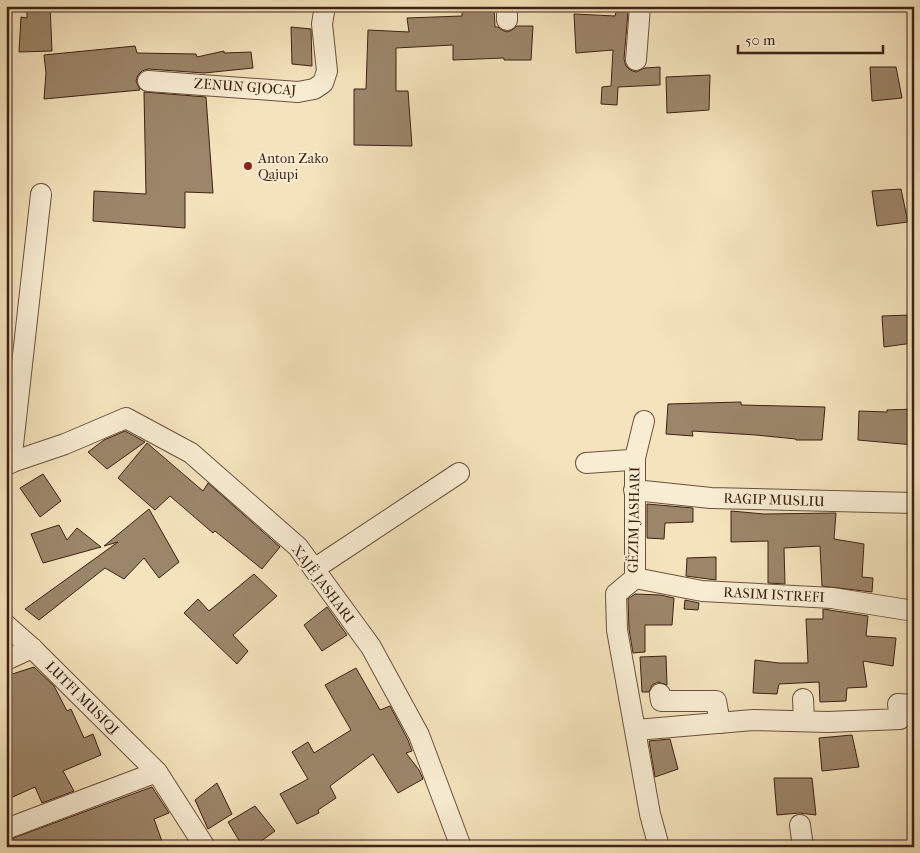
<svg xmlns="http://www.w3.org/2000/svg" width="920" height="853" font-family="'IM FELL French Canon',serif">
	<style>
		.building { fill: #9c866a; stroke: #3d2112 }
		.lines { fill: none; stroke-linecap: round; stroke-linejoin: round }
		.minor-casing { stroke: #6b523c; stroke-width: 22 }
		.minor { stroke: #f8edd3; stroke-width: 20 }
		.poi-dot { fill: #8f2418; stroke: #f8edd3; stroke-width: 2 }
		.labels { text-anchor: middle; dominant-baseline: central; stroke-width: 4; stroke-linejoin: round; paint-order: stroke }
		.street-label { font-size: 14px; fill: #3d2112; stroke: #f8edd3 }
		.poi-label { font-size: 14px; fill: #3d2112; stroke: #f8edd3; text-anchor: start }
	</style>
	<rect width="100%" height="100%" fill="#f4e3bc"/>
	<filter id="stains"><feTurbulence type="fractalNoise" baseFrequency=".004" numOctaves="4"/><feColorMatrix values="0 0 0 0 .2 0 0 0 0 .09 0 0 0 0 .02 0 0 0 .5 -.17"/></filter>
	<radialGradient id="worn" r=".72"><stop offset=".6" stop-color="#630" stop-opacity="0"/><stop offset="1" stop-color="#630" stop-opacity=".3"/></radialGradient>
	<g class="building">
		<polygon points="27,6 50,6 52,51 19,52 21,17 27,18"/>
		<polygon points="462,6 494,6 495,27 498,27 502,30 507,32 512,30 517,26 533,26 531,60 504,60 504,58 453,60 453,45 396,48 396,91 408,91 412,146 354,145 354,89 366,89 368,30 409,32 407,18 462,16"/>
		<polygon points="616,12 628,12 624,59 626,66 630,70 636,72 645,68 660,67 660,85 618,87 617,105 601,104 602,87 611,86 613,50 576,53 574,14 615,16"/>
		<polygon points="291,27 311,29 312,66 292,64"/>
		<polygon points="135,46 137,53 196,54 197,57 224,51 224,53 251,52 253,68 204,73 148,69 142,71 138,75 136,81 140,90 44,99 46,73 44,55"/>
		<polygon points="870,67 896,67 902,98 872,101"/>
		<polygon points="710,75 709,110 667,113 666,77"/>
		<polygon points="144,92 206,97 213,193 185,192 185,228 93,221 94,191 146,194"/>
		<polygon points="901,189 908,222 877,226 872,191"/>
		<polygon points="910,315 913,343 884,347 882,316"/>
		<polygon points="741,402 741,405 825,407 822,440 796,440 796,439 756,435 692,431 693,436 666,434 668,404"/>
		<polygon points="914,409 914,445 858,440 859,411 887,412 887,410"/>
		<polygon points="125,431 145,442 107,469 88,452 104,440"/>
		<polygon points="147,443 203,491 208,483 280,547 262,569 215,531 213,533 170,496 155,510 118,478"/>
		<polygon points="43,474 61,501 40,517 20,488"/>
		<polygon points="647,504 693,508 693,522 665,523 664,539 647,538"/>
		<polygon points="149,509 179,562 159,578 144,558 124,579 105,568 39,620 25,609 118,542 104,546"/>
		<polygon points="731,511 764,514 836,513 834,539 864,544 862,577 873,578 872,592 822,586 820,546 784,548 785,584 768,583 768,541 731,542"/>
		<polygon points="59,525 67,540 77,528 101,547 43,563 31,534"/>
		<polygon points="716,557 716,580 686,576 687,558"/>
		<polygon points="254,574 277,596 233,635 248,651 237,664 184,613 198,599 209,611"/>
		<polygon points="635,594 660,595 674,598 672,625 645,625 645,652 633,653 629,629 628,599"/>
		<polygon points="685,600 699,603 698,610 684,609"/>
		<polygon points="327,607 347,635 322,651 304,625"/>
		<polygon points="823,609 868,616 866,636 896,638 893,666 863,661 867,687 847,688 846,701 820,702 819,682 779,684 777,694 753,693 755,660 779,663 808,663 806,619 823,619"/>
		<polygon points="666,656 667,685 658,682 652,685 649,692 642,692 640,657"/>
		<polygon points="34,667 54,686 67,711 71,709 84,738 93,734 101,755 63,771 74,791 42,803 35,787 6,800 6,676"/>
		<polygon points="356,668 380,710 390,706 408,740 412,751 406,753 419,770 423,779 398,793 373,754 330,786 336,798 318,810 319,813 297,824 280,794 308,779 292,752 308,742 314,753 351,730 325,685"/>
		<polygon points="852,735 859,767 822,771 819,738"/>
		<polygon points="670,739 678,769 655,777 649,741"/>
		<polygon points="774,778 812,778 816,815 799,813 777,815"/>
		<polygon points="217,783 232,814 208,829 195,800"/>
		<polygon points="152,787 169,813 154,819 164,847 6,847 6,841 8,840"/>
		<polygon points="255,806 275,831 253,847 243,847 228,822"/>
	</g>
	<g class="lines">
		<defs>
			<g id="minor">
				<polyline points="507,6 507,20"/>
				<polyline points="636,60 640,6"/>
				<polyline points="148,81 298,92 314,89 323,83 327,71 322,24 325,6"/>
				<polyline points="644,421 635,458 635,578 616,594 617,630 650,814 659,847"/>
				<polyline points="11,463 41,194"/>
				<polyline points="586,463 630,460 635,458"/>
				<polyline points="6,464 65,444 126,418 191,453 298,547 371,647 419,735 461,847"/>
				<polyline points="634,490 711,498 914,503"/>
				<polyline points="314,569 459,473"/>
				<polyline points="635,578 702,591 832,598 914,611"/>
				<polyline points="6,625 32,648 157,772 205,847"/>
				<polyline points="6,660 32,648"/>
				<polyline points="660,694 661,701 716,701 720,723"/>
				<polyline points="803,699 804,721"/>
				<polyline points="636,730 753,720 828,722 900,719 898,704 914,705"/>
				<polyline points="800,825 803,847"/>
				<polyline points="6,829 157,772"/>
			</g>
		</defs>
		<use href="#minor" class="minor-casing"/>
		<use href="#minor" class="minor"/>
	</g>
	<circle class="poi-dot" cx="248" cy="166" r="5"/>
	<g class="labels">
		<g class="street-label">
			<text transform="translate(245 87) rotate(4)">ZENUN GJOCAJ</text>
			<text transform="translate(774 500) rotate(2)">RAGIP MUSLIU</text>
			<text transform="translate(634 520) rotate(-89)">GËZIM JASHARI</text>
			<text transform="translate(323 584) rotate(53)">XAJË JASHARI</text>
			<text transform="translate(774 595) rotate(3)">RASIM ISTREFI</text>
			<text transform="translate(82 698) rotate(45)">LUTFI MUSIQI</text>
		</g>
		<g class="poi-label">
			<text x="258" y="158">Anton Zako<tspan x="258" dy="16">Qajupi</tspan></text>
		</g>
	</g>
	<rect width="920" height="853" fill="none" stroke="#f4e3bc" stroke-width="25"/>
	<rect x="8" y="8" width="905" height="838" fill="none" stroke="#3d2112" stroke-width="2.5"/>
	<rect x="12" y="12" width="895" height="828" fill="none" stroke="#3d2112"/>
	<path d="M738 45v8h145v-8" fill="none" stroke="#3d2112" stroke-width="2.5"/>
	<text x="745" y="45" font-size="15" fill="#3d2112" stroke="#f8edd3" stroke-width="4" paint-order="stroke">50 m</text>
	<rect width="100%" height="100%" filter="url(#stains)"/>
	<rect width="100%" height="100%" fill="url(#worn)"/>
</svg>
